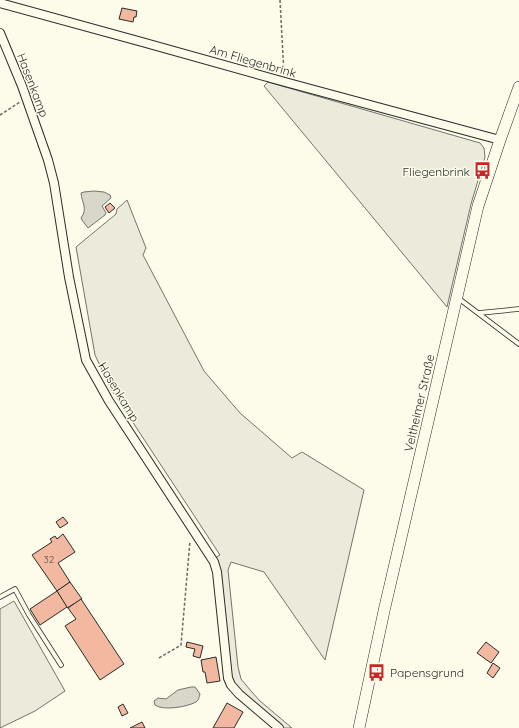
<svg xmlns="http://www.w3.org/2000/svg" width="519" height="728" font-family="Quicksand,sans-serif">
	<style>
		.green { fill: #ecebdb; stroke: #74746e }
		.water { fill: #d8d7c9; stroke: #74746e }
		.building { fill: #f2b8a0; stroke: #2b2b2b }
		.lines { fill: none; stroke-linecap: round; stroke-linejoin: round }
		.lane-casing { stroke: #2b2b2b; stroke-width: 5.5 }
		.street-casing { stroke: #2b2b2b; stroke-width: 10 }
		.secondary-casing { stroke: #2b2b2b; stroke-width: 12 }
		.path { stroke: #6a6964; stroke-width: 1.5; stroke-dasharray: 3 2; stroke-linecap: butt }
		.lane { stroke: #fdfbea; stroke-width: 4 }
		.street { stroke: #fdfbea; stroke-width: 8 }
		.secondary { stroke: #fdfbea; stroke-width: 11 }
		.labels { text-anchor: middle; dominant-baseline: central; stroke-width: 3; stroke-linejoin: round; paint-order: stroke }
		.number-label { font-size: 10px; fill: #5d4e48 }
		.street-label { font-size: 12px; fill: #2b2b2b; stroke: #fdfbea }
		.poi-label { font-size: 12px; fill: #2b2b2b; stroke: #fdfbea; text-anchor: end }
	</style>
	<rect width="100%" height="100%" fill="#fdfbea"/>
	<g class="green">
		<polygon points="268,82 480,143 484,148 485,157 471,204 447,307 264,86"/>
		<polygon points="127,200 146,248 143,255 204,371 240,413 292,458 302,452 364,490 325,660 264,572 231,562 228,570 238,667 241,679 251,691 260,701 292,728 284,728 233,684 229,668 215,558 220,555 111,389 95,355 76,247 116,214 117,209"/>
		<polygon points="14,601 65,691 35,711 0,728 0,609"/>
	</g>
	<g class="water">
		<path d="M94 191 104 192 110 195 111 198 102 206 106 213 105 215 88 228 82 220 81 218C88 209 82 203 81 193L84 192Z"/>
		<path d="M191 687H195L200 694C199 697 199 700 196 702 187 707 163 711 155 705L154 701 158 698 166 699 178 690Z"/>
	</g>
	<g class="building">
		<polygon points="122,8 137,11 136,17 134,17 133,22 119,19"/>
		<polygon points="110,203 115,208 109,213 105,207"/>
		<polygon points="63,517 68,523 60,528 56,522"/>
		<polygon points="63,534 75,552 58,563 70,582 57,591 32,555 52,542 50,539 55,536 57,539"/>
		<polygon points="70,582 82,599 67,608 57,591"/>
		<polygon points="57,591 67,607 40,625 30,609"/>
		<polygon points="81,599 124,664 100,680 65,626 76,619 68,608"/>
		<polygon points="187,642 203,646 200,658 193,656 195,649 186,647"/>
		<polygon points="486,642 499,652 491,663 477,653"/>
		<polygon points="216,657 220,681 207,683 205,672 203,672 201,660"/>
		<polygon points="493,663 500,668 493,678 487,673"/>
		<polygon points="227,703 243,712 234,728 213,728"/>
		<polygon points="123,704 128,713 122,716 118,707"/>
		<polygon points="142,722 145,728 130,728"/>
	</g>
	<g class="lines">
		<defs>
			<g id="lane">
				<polyline points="458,298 519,344"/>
				<polyline points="479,313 519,309"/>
				<polyline points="0,597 15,589 29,615 61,665"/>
			</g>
			<g id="street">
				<polyline points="0,3 142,42 285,82 500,140"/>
				<polyline points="0,33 22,86 48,160 54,183 69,277 86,360 109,401 214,562 217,572 228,678 231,685 239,694 279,728"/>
			</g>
			<polyline id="secondary" points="359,728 384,611 478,206 500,140 519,87"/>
		</defs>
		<use href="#lane" class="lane-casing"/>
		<use href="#street" class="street-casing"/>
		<use href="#secondary" class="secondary-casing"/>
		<g class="path">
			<polyline points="280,0 284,74"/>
			<polyline points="0,115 20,102"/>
			<polyline points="159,658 181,645 190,541"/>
		</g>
		<use href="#lane" class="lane"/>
		<use href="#street" class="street"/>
		<use href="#secondary" class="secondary"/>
	</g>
	<defs>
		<symbol id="bus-bare" viewBox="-9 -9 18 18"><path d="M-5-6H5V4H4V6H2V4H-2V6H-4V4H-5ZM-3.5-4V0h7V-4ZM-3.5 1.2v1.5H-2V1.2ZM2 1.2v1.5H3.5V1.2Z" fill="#c62828" stroke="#fdfbea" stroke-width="2.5" paint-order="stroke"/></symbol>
	</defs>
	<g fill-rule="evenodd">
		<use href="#bus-bare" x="470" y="158" width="25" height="25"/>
		<use href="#bus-bare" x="364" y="660" width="25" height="25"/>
	</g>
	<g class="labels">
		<g class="number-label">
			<text x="49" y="559">32</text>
		</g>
		<g class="street-label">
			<text transform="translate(253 61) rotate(16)">Am Fliegenbrink</text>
			<text transform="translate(33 85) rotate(69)">Hasenkamp</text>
			<text transform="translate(119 392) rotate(59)">Hasenkamp</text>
			<text transform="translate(419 403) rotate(-77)">Veltheimer Straße</text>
		</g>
		<g class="poi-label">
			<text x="470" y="171">Fliegenbrink</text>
			<text x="390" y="672" text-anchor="start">Papensgrund</text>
		</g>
	</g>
</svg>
